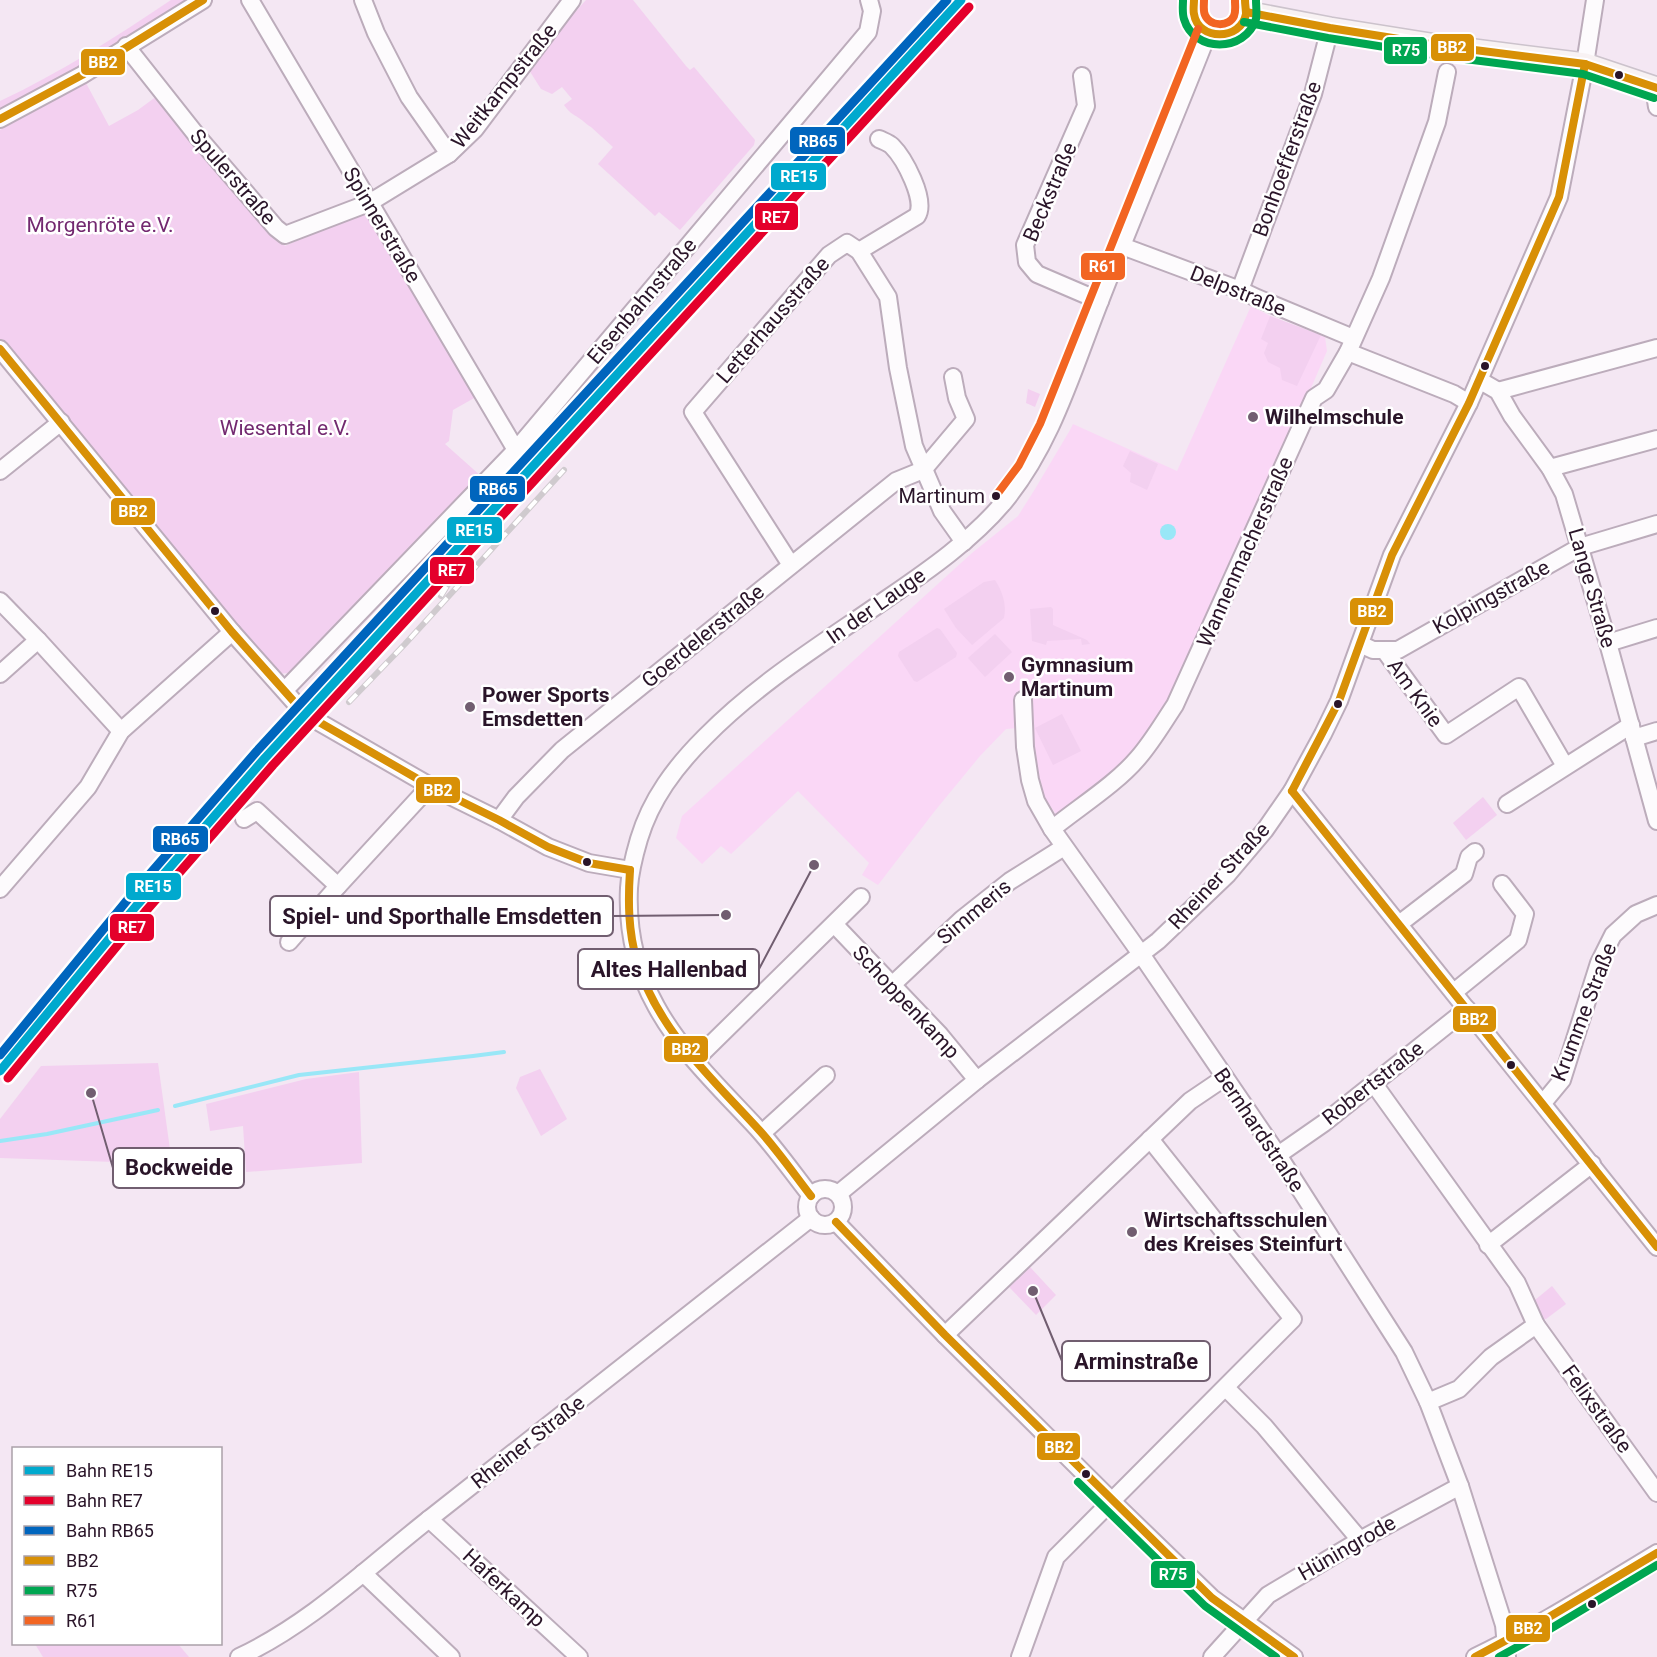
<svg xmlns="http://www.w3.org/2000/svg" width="1657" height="1657" font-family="Roboto,sans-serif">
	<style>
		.built { fill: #fad7f6 }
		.green { fill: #f3d0f0 }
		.water { fill: #99e7f7 }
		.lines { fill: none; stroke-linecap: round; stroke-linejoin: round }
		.stream { stroke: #99e7f7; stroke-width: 4 }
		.minor-casing { stroke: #bcacbb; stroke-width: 20 }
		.major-casing { stroke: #ccc3cc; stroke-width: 24 }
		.minor { stroke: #fdfbfd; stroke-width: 16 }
		.major { stroke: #f8f2f3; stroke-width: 21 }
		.rail-casing { stroke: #cfcace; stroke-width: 6 }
		.rail { stroke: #fff; stroke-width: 4; stroke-dasharray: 11; stroke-linecap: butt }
		.bus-1-casing { stroke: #fff; stroke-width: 12 }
		.bus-2-casing { stroke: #fff; stroke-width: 12 }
		.bus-3-casing { stroke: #fff; stroke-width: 12 }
		.bus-1 { stroke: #d89006; stroke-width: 8 }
		.bus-2 { stroke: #00a651; stroke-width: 8 }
		.bus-3 { stroke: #f26522; stroke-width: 8 }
		.rail-1-casing { stroke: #fff; stroke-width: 14 }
		.rail-2-casing { stroke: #fff; stroke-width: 14 }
		.rail-3-casing { stroke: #fff; stroke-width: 14 }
		.rail-1 { stroke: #00a9ce; stroke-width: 9 }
		.rail-2 { stroke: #e4002b; stroke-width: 9 }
		.rail-3 { stroke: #0065bd; stroke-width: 9 }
		.bus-dot { fill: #2a1529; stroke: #fff; stroke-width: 2 }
		.poi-dot { fill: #715e70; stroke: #fff; stroke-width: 2 }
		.labels { text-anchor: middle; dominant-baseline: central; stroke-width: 5; stroke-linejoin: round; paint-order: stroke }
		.bus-label { font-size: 20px; fill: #2a1529; stroke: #fff; text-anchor: end }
		.street-label { font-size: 21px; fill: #2a1529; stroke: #fff }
		.park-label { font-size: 21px; fill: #732970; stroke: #fff }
		.poi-label { font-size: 21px; font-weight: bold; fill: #2a1529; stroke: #fff; text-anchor: start }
		.leader { fill: none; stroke: #715e70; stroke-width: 2 }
		.callout-dot { fill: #715e70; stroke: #fff; stroke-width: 2 }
		.callout { fill: #fff; stroke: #715e70; stroke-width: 2 }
		.callout-label { font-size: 22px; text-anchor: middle; font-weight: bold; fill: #2a1529 }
		.line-badge { stroke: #fff; stroke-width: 2 }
		.badge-label { font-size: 16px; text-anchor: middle; font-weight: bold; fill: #fff }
	</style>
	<rect width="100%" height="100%" fill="#f4e7f3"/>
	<polygon class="built" points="1251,306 1270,316 1325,337 1327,351 1311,388 1314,399 1171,703 1132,755 1057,816 1038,788 1028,727 1006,729 980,756 934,812 878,885 862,875 869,863 798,791 731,854 721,846 702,864 676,838 682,816 972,553 1018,516 1035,489 1070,430 1073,424 1177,471"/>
	<g class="green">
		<path d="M171 0H202L0 119V101C60 73 116 37 171 0Z"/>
		<path d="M586 0H633L686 66 690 70 694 67 755 140 754 145 680 230 659 212 655 216 598 164 613 147 591 127C587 125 584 121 579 118 571 113 570 113 564 105L572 99 562 87 552 94 541 89 529 70 560 29Z"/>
		<polygon points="86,83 109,126 138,110 157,96 202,151 285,246 359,213 369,217 476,397 453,410 449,441 445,444 482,477 288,673 278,674 25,366 0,341 0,130"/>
		<polygon points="1270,316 1321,335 1297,386 1282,380 1280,368 1268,362 1264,353 1268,343 1261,339"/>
		<polygon points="1028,389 1040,394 1035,407 1026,403"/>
		<polygon points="1130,451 1158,464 1147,490 1130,482 1131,473 1123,466"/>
		<path d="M995 580C1002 591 1007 604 1004 618L972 645 956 628 944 609 984 582Z"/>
		<polygon points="1051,607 1053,609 1053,625 1087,640 1090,644 1082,645 1081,639 1047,641 1046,645 1032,641 1030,609"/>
		<polygon points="937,628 940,629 957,653 956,657 917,682 914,681 898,656 899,652"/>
		<polygon points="995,634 1012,652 985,677 968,658"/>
		<polygon points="1062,714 1081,751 1053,765 1035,728"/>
		<polygon points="1483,797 1497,815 1466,840 1453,823"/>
		<polygon points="158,1063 172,1164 0,1158 0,1119 41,1066"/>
		<polygon points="540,1069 567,1119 541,1136 516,1088 520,1077"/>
		<polygon points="359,1072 362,1163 246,1172 243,1126 210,1131 206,1104 306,1079"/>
		<polygon points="1030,1267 1056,1295 1036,1315 1009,1287"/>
		<polygon points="1552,1286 1566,1304 1546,1319 1543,1319 1535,1300"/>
		<polygon points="35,1644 178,1644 189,1657 43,1657"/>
	</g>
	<circle class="water" cx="1168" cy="532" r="8"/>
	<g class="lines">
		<g class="stream">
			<polyline points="175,1106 299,1075 473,1056 504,1052"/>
			<polyline points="0,1141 47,1134 158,1110"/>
		</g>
		<defs>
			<g id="minor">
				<polyline points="250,0 516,450"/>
				<polyline points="363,0 376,33 409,97 449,154"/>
				<polyline points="126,46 198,137 276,228 285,235 369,203 449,154 475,129 572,0"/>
				<polyline points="1082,76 1086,106 1025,245 1027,262 1037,274 1100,301"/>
				<polyline points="1654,87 1657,107"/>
				<polyline points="0,119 82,75 203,0"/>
				<polyline points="1122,246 1240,290 1257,298 1353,338"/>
				<path d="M859 251 917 216C927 200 904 158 892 146 889 143 883 141 879 139"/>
				<polyline points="1240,290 1313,94 1330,28"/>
				<polyline points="0,349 232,632 305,714 430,786 499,820 548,847 589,863 630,870"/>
				<polyline points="1348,352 1454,394 1469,403"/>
				<polyline points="1479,380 1498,391 1512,416 1550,468 1564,494 1608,643 1657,821"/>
				<polyline points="1498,391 1657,348"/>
				<polyline points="1550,468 1657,439"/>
				<polyline points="0,471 61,422"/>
				<polyline points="791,565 693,412 829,255 847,243 859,251 888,297 898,368 914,446 942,511 964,542"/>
				<polyline points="0,601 38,640 121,731"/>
				<polyline points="1608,643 1657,628"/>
				<polyline points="1360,644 1373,650 1398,650 1580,547 1657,524"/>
				<polyline points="1385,651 1446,735 1519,687 1565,766"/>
				<polyline points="0,674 38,640"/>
				<polyline points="285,690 516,450 868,32 872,11 869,0"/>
				<polyline points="1023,700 1025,747 1030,780 1036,801 1052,829 1141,954 1278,1155 1404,1352 1428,1402 1460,1486 1504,1625 1507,1657"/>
				<polyline points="1634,738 1657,731"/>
				<polyline points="1292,791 1657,1247"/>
				<polyline points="1507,804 1631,725"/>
				<polyline points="244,819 257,811 338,886"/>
				<polyline points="499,820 516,797 562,750 896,481 923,470 966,419 957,398 953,377"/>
				<path d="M1052 829C1079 807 1116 784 1138 758 1152 742 1163 723 1175 705L1314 398 1326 390 1348 352 1381 278 1437 122 1447 72"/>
				<polyline points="0,889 88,787 121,731 232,632"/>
				<polyline points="834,924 940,1035 977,1080"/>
				<polyline points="1399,924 1464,874 1469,857 1475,852"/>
				<polyline points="289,942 338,886 430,786"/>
				<polyline points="892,985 962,919 1010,881 1064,847"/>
				<polyline points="1454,992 1518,940 1525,914 1502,884"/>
				<polyline points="695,1060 861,897"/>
				<polyline points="1374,1084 1517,1283 1536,1325 1657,1493"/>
				<polyline points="1543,1103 1562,1080 1599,963 1613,935 1636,914 1657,905"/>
				<polyline points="762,1133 826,1075"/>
				<polyline points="1278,1155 1324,1123 1467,1009"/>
				<circle cx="825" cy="1207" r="18"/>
				<polyline points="838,1194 977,1080 1158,941 1227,875 1265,830 1292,791 1323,734 1339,701 1392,555 1469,403 1559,197 1585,64 1595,0"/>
				<path d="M811 1196C793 1173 776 1149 757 1128 722 1090 681 1052 656 1006 636 970 627 930 629 888 630 871 634 856 639 839 651 799 675 767 705 737 759 682 825 642 888 598 929 570 972 540 1004 502 1052 444 1073 369 1100 301 1135 211 1173 123 1208 33"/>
				<polyline points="836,1222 945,1335 1119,1508 1212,1598 1294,1657"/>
				<polyline points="1488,1245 1592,1164"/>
				<polyline points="945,1335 1190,1101 1224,1078"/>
				<polyline points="1226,1388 1264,1426 1360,1540"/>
				<polyline points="1428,1402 1459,1389 1491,1357 1536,1325"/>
				<polyline points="429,1519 579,1657"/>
				<polyline points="363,1573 451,1657"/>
				<path d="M239 1657C312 1623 370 1565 433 1516 559 1417 685 1318 811 1218"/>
				<polyline points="1020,1657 1056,1557 1293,1319 1150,1139"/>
				<polyline points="1212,1657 1268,1595 1360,1540 1460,1486"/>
				<path d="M1475 1657C1538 1627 1597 1589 1657 1553"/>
			</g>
			<g id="major">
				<path d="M1194 0C1183 47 1257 46 1245 0"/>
				<polyline points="1246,12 1330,28 1443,46 1585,64 1657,88"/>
			</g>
		</defs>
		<use href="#minor" class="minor-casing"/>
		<use href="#major" class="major-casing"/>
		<use href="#minor" class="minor"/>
		<use href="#major" class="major"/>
		<defs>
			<g id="rail">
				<polyline points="441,596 481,530 526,473"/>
				<polyline points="349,702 405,644 564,470"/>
			</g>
		</defs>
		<use href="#rail" class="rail-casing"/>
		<use href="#rail" class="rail"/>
		<defs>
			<g id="bus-1">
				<path d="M1194 0C1194 4 1193 10 1194 14 1198 41 1241 41 1246 14 1246 10 1245 4 1245 0"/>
				<polyline points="1246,12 1330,28 1443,46 1585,64 1657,88"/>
				<polyline points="0,119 82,75 203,0"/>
				<polyline points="0,349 232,632 305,714 430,786 499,820 548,847 589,863 630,870"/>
				<polyline points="1292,791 1339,701 1392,555 1469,403 1559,197 1585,64"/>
				<polyline points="1292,791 1657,1247"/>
				<path d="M630 870C628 901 628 931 637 961 657 1030 713 1079 760 1131 778 1151 794 1174 811 1196"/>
				<polyline points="836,1222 945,1335 1212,1598 1294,1657"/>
				<polyline points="1475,1657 1544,1620 1657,1553"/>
			</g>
			<g id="bus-2">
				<path d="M1183 0C1183 6 1182 13 1184 19 1194 53 1245 53 1256 19 1257 13 1256 6 1256 0"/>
				<polyline points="1244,22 1328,38 1441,56 1583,74 1654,98"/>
				<polyline points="1078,1482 1205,1606 1276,1657"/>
				<polyline points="1499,1657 1550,1629 1657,1565"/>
			</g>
			<g id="bus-3">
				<path d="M1204 0C1204 5 1203 11 1205 15 1210 27 1229 27 1234 16 1236 11 1235 6 1235 1"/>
				<polyline points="995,497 1019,465 1040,424 1198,29"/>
			</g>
		</defs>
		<use href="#bus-1" class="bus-1-casing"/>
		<use href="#bus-2" class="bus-2-casing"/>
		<use href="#bus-3" class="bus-3-casing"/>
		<use href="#bus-1" class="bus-1"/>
		<use href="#bus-2" class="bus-2"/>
		<use href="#bus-3" class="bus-3"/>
		<defs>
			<polyline id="rail-1" points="0,1071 137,905 265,758 961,0"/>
			<polyline id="rail-2" points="8,1078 145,912 273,765 969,7"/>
			<polyline id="rail-3" points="0,1055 129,898 257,751 947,0"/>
		</defs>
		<use href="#rail-1" class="rail-1-casing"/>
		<use href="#rail-2" class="rail-2-casing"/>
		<use href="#rail-3" class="rail-3-casing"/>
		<use href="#rail-1" class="rail-1"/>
		<use href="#rail-2" class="rail-2"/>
		<use href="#rail-3" class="rail-3"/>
	</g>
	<g class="bus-dot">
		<circle cx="1619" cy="75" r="5"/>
		<circle cx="1485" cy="366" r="5"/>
		<circle cx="996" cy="496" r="5"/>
		<circle cx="215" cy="611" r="5"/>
		<circle cx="1338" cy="704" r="5"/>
		<circle cx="587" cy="862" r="5"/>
		<circle cx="1511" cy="1065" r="5"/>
		<circle cx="1086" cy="1474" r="5"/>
		<circle cx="1592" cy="1604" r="5"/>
	</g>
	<g class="poi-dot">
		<circle cx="1253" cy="417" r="6"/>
		<circle cx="1009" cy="677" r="6"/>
		<circle cx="470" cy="707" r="6"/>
		<circle cx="1132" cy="1232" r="6"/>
	</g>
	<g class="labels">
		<g class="bus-label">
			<text x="985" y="496">Martinum</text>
		</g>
		<g class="street-label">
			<text transform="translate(504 86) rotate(-51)">Weitkampstraße</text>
			<text transform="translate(1287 159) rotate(-70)">Bonhoefferstraße</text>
			<text transform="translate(233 177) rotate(49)">Spulerstraße</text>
			<text transform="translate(1050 192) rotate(-67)">Beckstraße</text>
			<text transform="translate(382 225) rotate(59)">Spinnerstraße</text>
			<text transform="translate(1238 291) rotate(22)">Delpstraße</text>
			<text transform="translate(642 301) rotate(-50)">Eisenbahnstraße</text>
			<text transform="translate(773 320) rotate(-49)">Letterhausstraße</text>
			<text transform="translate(1245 552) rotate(-66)">Wannenmacherstraße</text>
			<text transform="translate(1592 588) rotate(74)">Lange Straße</text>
			<text transform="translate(1491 597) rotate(-29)">Kolpingstraße</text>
			<text transform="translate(876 606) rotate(-35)">In der Lauge</text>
			<text transform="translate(703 636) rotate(-39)">Goerdelerstraße</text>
			<text transform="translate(1415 693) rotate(54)">Am Knie</text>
			<text transform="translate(1219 876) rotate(-47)">Rheiner Straße</text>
			<text transform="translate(974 912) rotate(-40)">Simmeris</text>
			<text transform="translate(906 1002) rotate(47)">Schoppenkamp</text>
			<text transform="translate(1584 1012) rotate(-69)">Krumme Straße</text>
			<text transform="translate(1373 1083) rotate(-38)">Robertstraße</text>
			<text transform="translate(1259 1130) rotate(56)">Bernhardstraße</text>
			<text transform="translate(1597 1409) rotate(54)">Felixstraße</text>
			<text transform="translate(528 1442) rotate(-38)">Rheiner Straße</text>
			<text transform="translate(1347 1548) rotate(-30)">Hüningrode</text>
			<text transform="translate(504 1588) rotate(43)">Haferkamp</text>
		</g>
		<g class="park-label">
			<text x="100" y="225">Morgenröte e.V.</text>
			<text x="285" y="428">Wiesental e.V.</text>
		</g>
		<g class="poi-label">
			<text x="1265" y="417">Wilhelmschule</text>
			<text x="1021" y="665">Gymnasium<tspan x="1021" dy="24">Martinum</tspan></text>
			<text x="482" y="695">Power Sports<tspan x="482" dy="24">Emsdetten</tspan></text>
			<text x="1144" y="1220">Wirtschaftsschulen<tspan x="1144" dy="24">des Kreises Steinfurt</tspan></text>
		</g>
	</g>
	<path class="leader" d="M726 915L613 916M814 865L759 969M91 1093L113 1168M1033 1291L1062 1361"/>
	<g class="callout-dot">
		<circle cx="726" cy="915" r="6"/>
		<circle cx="814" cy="865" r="6"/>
		<circle cx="91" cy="1093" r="6"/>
		<circle cx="1033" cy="1291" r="6"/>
	</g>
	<g class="callout">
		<rect x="270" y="896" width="343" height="40" rx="6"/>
		<rect x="578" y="949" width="181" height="40" rx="6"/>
		<rect x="113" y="1148" width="131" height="40" rx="6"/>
		<rect x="1062" y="1341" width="148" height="40" rx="6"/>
	</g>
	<g class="callout-label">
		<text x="442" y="924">Spiel- und Sporthalle Emsdetten</text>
		<text x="669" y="977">Altes Hallenbad</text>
		<text x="179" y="1175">Bockweide</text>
		<text x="1136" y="1369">Arminstraße</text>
	</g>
	<g class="line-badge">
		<rect x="1430" y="33" width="45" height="29" rx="6" fill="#d89006"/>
		<rect x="1383" y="36" width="45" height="29" rx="6" fill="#00a651"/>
		<rect x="80" y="48" width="46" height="28" rx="6" fill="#d89006"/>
		<rect x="789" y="126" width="57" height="29" rx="6" fill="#0065bd"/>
		<rect x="770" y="162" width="57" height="29" rx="6" fill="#00a9ce"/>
		<rect x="754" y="202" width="45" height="29" rx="6" fill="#e4002b"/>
		<rect x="1080" y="252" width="46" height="29" rx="6" fill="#f26522"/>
		<rect x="469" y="475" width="57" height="28" rx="6" fill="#0065bd"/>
		<rect x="110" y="497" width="46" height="29" rx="6" fill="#d89006"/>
		<rect x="446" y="516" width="57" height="28" rx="6" fill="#00a9ce"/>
		<rect x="429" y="556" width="46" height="29" rx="6" fill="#e4002b"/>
		<rect x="1349" y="597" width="45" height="29" rx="6" fill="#d89006"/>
		<rect x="415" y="776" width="46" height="28" rx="6" fill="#d89006"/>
		<rect x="152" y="825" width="57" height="28" rx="6" fill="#0065bd"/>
		<rect x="125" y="872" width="57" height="29" rx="6" fill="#00a9ce"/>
		<rect x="109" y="913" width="46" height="29" rx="6" fill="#e4002b"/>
		<rect x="1452" y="1005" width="45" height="28" rx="6" fill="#d89006"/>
		<rect x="663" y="1035" width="46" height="28" rx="6" fill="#d89006"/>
		<rect x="1036" y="1432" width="45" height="29" rx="6" fill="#d89006"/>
		<rect x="1150" y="1560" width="46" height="29" rx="6" fill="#00a651"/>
		<rect x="1505" y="1614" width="46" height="29" rx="6" fill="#d89006"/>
	</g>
	<g class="badge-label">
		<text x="1452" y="53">BB2</text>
		<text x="1406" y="56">R75</text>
		<text x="103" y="68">BB2</text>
		<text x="818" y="147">RB65</text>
		<text x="799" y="182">RE15</text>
		<text x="776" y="223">RE7</text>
		<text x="1103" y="272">R61</text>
		<text x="498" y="495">RB65</text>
		<text x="133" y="517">BB2</text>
		<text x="474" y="536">RE15</text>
		<text x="452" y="576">RE7</text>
		<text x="1372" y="617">BB2</text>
		<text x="438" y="796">BB2</text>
		<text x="180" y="845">RB65</text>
		<text x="153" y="892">RE15</text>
		<text x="132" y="933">RE7</text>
		<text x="1474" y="1025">BB2</text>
		<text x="686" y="1055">BB2</text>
		<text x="1059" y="1453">BB2</text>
		<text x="1173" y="1580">R75</text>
		<text x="1528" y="1634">BB2</text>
	</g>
	<rect x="12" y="1447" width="210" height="198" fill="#ffffff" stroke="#aaa1a9" stroke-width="1.5"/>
	<rect x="24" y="1466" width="30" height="9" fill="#00a9ce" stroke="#aaa1a9" stroke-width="1.5"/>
	<text x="66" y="1477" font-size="18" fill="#2a1529">Bahn RE15</text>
	<rect x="24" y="1496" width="30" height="9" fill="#e4002b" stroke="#aaa1a9" stroke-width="1.5"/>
	<text x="66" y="1507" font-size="18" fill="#2a1529">Bahn RE7</text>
	<rect x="24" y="1526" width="30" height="9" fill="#0065bd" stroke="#aaa1a9" stroke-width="1.5"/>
	<text x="66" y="1537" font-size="18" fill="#2a1529">Bahn RB65</text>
	<rect x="24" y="1556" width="30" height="9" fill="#d89006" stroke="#aaa1a9" stroke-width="1.5"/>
	<text x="66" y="1567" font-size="18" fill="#2a1529">BB2</text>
	<rect x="24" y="1586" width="30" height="9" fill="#00a651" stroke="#aaa1a9" stroke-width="1.5"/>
	<text x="66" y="1597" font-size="18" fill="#2a1529">R75</text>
	<rect x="24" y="1616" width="30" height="9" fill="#f26522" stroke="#aaa1a9" stroke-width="1.5"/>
	<text x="66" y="1627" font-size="18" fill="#2a1529">R61</text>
</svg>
